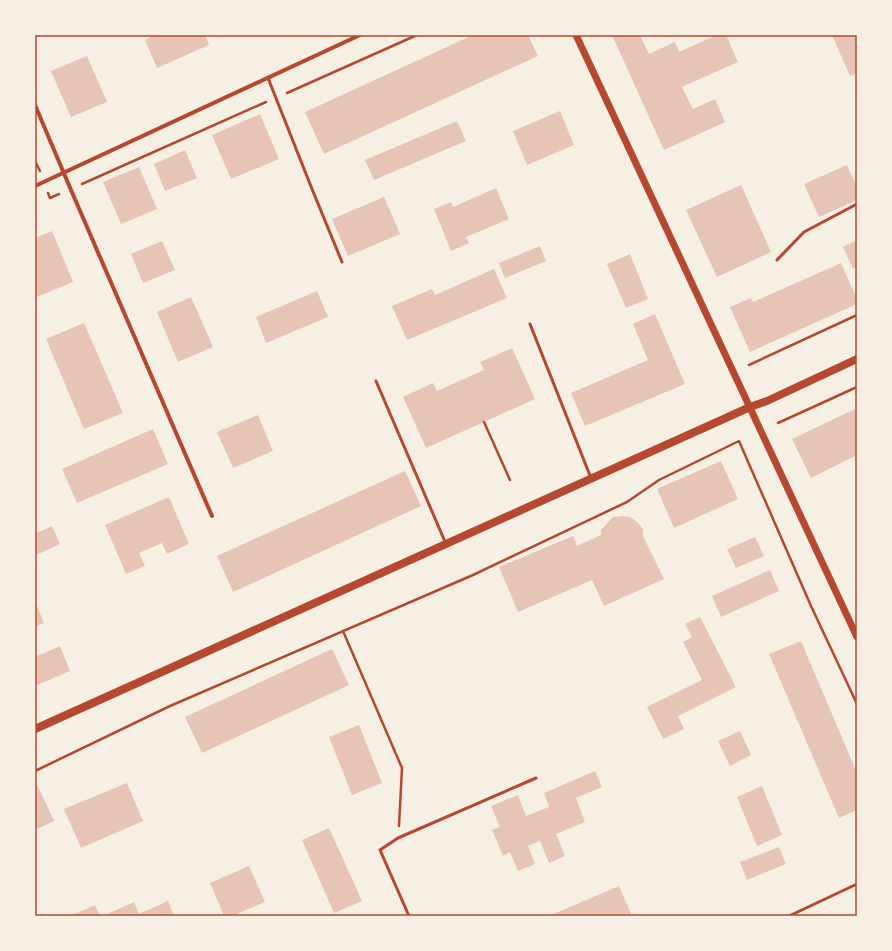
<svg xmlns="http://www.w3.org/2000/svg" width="892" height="951" font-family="'Fira Sans Condensed',sans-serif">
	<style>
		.building { fill: #e6c5b7 }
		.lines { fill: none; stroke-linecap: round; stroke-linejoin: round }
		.path { stroke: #b5482f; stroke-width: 2.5 }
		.service { stroke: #b5482f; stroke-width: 3 }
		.minor { stroke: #b5482f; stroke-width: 4 }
		.tertiary { stroke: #b5482f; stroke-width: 7 }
		.secondary { stroke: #b5482f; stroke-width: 8 }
		.neatline { fill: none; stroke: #b5482f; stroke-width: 1.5 }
	</style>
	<rect width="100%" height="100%" fill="#f6efe4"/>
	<g class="building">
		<polygon points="155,35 205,35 209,45 157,68 145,40"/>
		<polygon points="473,35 528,35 538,56 324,154 305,112"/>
		<polygon points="612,35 640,35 649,54 675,42 679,52 717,35 726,35 738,62 682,87 693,109 715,99 725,122 664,150"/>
		<polygon points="832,35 857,35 857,73 850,76"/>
		<polygon points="87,56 107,102 71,117 51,71"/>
		<polygon points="560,111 574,145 527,165 513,131"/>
		<polygon points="260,114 279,159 231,179 212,135"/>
		<polygon points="457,121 466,141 374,180 365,160"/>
		<polygon points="185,150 197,178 165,191 154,164"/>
		<polygon points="847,165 857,187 857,200 819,217 804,184"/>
		<polygon points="139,167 157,209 121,224 103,182"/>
		<polygon points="741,185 771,252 717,277 686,210"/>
		<polygon points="496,188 509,219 466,237 469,243 451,251 434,209 451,202 453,207"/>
		<polygon points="384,197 400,234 348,256 332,219"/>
		<polygon points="52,231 73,282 37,297 35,293 35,238"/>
		<polygon points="857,240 857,267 853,269 843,247"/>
		<polygon points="162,241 175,270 143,283 131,254"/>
		<polygon points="540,246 546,261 505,278 499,263"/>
		<polygon points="630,254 648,299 626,308 607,264"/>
		<polygon points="841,263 857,299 857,304 750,352 730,307 751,298 753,302"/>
		<polygon points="494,269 507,298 407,340 392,306 432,289 435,295"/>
		<polygon points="317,291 328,317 266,343 256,317"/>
		<polygon points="191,297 213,347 178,362 157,312"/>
		<polygon points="655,314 685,384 585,426 571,393 648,360 633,324"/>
		<polygon points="84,323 123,413 84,429 46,339"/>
		<polygon points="512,348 535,399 426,448 403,397 433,383 437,391 484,370 480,362"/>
		<polygon points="857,408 857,455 811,478 792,439"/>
		<polygon points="258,415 273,451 233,468 217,432"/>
		<polygon points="153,429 168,464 77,503 62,469"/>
		<polygon points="721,461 738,499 674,528 657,489"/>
		<polygon points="405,471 421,506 233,592 217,556"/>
		<polygon points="169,497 189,544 167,554 162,543 139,553 145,566 126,574 105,525"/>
		<polygon points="622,516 630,517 637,522 643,529 643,536 664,579 604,606 592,580 518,612 499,567 573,536 577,546 601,535 601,530 613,517"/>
		<polygon points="52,526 60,544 36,555 35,552 35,534"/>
		<polygon points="755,537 764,556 736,568 727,549"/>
		<polygon points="770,570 779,591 721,617 712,596"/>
		<polygon points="35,601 44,623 35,627"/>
		<polygon points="700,617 736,687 678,716 684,729 663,739 647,707 702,680 683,642 692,637 685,624"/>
		<polygon points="801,641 857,773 857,810 839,818 769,654"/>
		<polygon points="60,646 70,671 35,686 35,657"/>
		<polygon points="332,649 349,685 202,753 185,717"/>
		<polygon points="359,725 382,783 352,795 329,737"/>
		<polygon points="740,731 751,755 730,766 718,741"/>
		<polygon points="595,771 602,787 576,798 585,822 556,834 565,856 549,863 540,841 528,846 535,864 518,871 510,852 503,856 492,830 500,827 491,806 518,795 526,816 549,807 544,793"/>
		<polygon points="127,783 143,821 81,848 64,809"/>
		<polygon points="37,784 54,821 35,830 35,785"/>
		<polygon points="762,786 782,835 757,846 737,797"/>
		<polygon points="329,828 362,901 334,913 302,840"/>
		<polygon points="779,847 786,864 747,880 740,862"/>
		<polygon points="249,866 265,902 232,916 224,916 210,883"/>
		<polygon points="619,886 632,916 549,916"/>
		<polygon points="168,901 174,916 103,916 134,902 139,914"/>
		<polygon points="95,905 100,916 70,916"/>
	</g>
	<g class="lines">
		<g class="path">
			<polyline points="287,93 417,35"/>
			<polyline points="35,161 40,171"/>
			<polyline points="82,184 266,102"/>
			<polyline points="48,193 50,198 59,194"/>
			<polyline points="749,365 857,315"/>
			<polyline points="484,422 510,480"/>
			<polyline points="778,423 857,387"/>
			<polyline points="343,631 402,768 399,826"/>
			<polyline points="35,771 170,706 473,575 627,502 659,480 739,441 811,606 857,704"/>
		</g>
		<g class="service">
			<polyline points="268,78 312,189 342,262"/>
			<polyline points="777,260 804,232 857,204"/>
			<polyline points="530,324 591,478"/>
			<polyline points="376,381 446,544"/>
			<polyline points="409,916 380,850 398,838 536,778"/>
			<polyline points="789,916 857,884"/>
		</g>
		<g class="minor">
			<polyline points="35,105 71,190 212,516"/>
			<polyline points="35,186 360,35"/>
		</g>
		<polyline class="tertiary" points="576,35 857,637"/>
		<polyline class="secondary" points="35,729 728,417 750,407 767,401 857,359"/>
	</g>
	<rect width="892" height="951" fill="none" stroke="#f6efe4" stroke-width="72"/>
	<rect x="36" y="36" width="820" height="879" class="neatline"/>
</svg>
